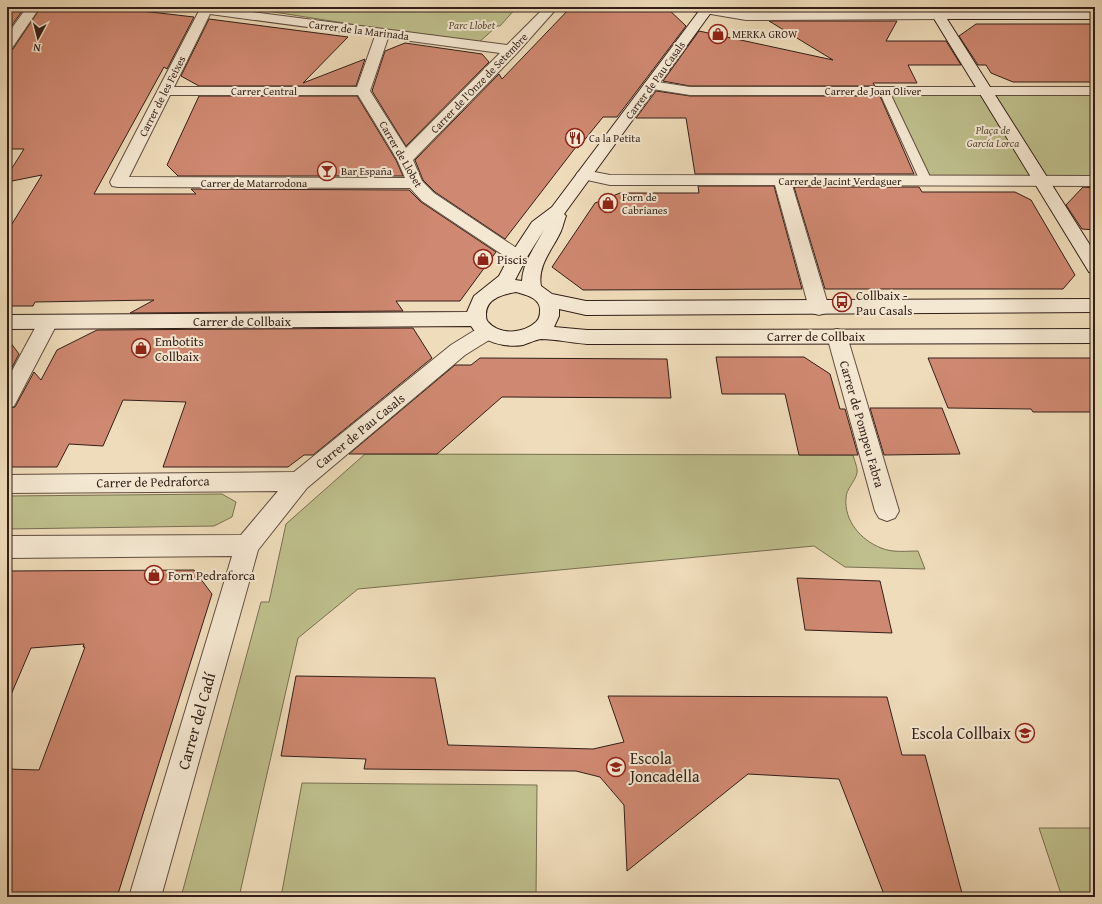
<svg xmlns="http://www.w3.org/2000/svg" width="1102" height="904" font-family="'Gentium Book Plus',serif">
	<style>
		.green { fill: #bebf8c; stroke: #786f52 }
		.building { fill: #cf8871; stroke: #321f18 }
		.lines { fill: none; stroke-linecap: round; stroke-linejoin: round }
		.lane-casing { stroke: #614e40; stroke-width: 2 }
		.street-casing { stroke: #614e40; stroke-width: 2 }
		.secondary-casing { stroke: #321f18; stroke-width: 2 }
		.lane { fill: #f5e8d2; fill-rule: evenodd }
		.street { fill: #f5e8d2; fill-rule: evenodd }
		.secondary { fill: #f5e8d2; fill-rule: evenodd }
		.labels { text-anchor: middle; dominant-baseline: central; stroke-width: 4; stroke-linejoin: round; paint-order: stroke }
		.far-park-label { font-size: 11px; font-style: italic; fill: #5c4f3b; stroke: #f5e8d2 }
		.far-street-label { font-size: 11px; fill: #321f18; stroke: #f5e8d2 }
		.far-poi-label { font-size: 11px; fill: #321f18; stroke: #f5e8d2; text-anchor: start }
		.poi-label { font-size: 13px; fill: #321f18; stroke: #f5e8d2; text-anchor: start }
		.street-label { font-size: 13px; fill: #321f18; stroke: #f5e8d2 }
		.near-street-label { font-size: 16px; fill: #321f18; stroke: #f5e8d2 }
		.near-poi-label { font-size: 16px; fill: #321f18; stroke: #f5e8d2; text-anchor: end }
	</style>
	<rect width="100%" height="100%" fill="#efdcba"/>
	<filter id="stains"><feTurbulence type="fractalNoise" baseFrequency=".005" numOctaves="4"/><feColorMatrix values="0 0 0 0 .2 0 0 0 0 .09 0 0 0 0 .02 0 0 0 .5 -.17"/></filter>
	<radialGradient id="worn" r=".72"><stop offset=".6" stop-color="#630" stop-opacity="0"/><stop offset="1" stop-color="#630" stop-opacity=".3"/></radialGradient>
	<g class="green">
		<polygon points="258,7 517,7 500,26 497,26 477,44 255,9"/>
		<polygon points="891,95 1095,95 1095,177 930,177"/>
		<path d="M365 454 853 455C854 460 858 468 857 473 855 482 846 489 846 498 844 521 861 540 881 548 893 553 906 551 918 551L925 569 845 567 814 546 358 589 298 638 239 897H181L261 602H269L286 524Z"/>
		<polygon points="222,494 236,502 232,517 214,526 7,529 7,496"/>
		<polygon points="302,783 537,785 536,897 281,897"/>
		<polygon points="1039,828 1095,828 1095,897 1062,897"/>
	</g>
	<g class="building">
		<polygon points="7,7 25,7 7,32"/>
		<polygon points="41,7 107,7 194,17 167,69 164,67 94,194 196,194 191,189 409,190 421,202 496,252 460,301 396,301 403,311 130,313 154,300 35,302 33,306 7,306 7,232 42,175 7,182 7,176 24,149 7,149 7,50 13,49"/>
		<polygon points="571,7 666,7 686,26 617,117 603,117 578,148 576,147 505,239 435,192 423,180 415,160 499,74 502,79"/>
		<polygon points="745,7 905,7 903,10 751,10"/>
		<polygon points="209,19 348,37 303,83 365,59 356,86 199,86 181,76"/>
		<polygon points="769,21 897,21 886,41 946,41 961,65 908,65 917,83 873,83 875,86 690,86 663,81 699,31 833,60"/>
		<polygon points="976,24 1095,24 1095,82 1013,82 991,73 986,65 978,65 959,36"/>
		<polygon points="405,43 482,54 489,62 406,146 372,91 385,51"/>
		<polygon points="656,91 690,96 880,96 914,174 695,174 686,118 636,118"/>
		<polygon points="199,96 357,96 396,160 403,176 178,176 167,165"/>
		<polygon points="698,186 774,186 802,289 583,290 552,267 595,203 620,193 699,193"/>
		<polygon points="794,187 919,187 922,192 1015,192 1031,200 1075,275 1063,289 825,289"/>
		<polygon points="1083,187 1095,188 1095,230 1082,229 1066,205"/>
		<polygon points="413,328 432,358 313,455 304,455 288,467 163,467 186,402 123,400 103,446 69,444 57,467 7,467 7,409 15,407 34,372 41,380 57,350 97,330"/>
		<polygon points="7,338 19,354 7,377"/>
		<polygon points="716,357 804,357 830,374 840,409 845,409 858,455 799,455 785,394 722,394"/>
		<polygon points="480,358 667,359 671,398 502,397 437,454 349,454 455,365 471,365"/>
		<polygon points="928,358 1095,358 1095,412 1033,412 1031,409 948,408"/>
		<polygon points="870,408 942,408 960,454 884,455"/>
		<polygon points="194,570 212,594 117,897 7,897 7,769 39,770 85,647 83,647 84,644 31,648 7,704 7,571"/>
		<polygon points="797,578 880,581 892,633 805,630"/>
		<polygon points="296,676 435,678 448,745 593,749 624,742 608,696 887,697 902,755 925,755 963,897 885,897 839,779 748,774 627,871 624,805 600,777 576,771 364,769 366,759 281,756"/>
	</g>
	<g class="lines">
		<defs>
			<polygon id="lane" points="884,88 889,91 932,181 930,184 922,184 920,181 879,91"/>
			<g id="street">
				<polygon points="27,7 40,7 12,48 7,49 7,35"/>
				<path d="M201 7H213L507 45 545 7H558L517 53 413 160 422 181 434 193 524 253 527 257 524 261 518 263 512 261 422 201 410 188 118 187 112 186 110 182ZM210 14 375 36 357 87H174ZM388 38 500 53 406 148 370 91ZM170 95H358L397 159 405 178 129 177Z"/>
				<polygon points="687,7 716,7 746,12 938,11 943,12 945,15 943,18 938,19 746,20 693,11 688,10"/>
				<polygon points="651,81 690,87 1095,87 1095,95 690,95 646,88 644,85 646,82"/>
				<polygon points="584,170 610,175 1095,176 1095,186 792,185 829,308 826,313 819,315 812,313 809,308 775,185 610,185 578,178 576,175 578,172"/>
				<polygon points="48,315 55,317 58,322 14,406 7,408 7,380 41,317"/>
				<polygon points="487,325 494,327 497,332 494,337 465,355 307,488 258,550 161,897 129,897 232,556 7,558 7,536 241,535 278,491 7,493 7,475 294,472 451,345 480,327"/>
				<polygon points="837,329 844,331 847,336 899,511 895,518 887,521 879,518 875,511 827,336 830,331"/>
			</g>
			<g id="secondary">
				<path d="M702 7H715L564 214 566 216C564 221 563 226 561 231 553 249 537 265 541 286L552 294 586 301 1093 299 1095 300V312L586 315 559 309V316L554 327 587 330 1095 329V343L587 344C572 343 556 339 541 339 535 340 529 343 523 345 506 348 480 342 471 326L7 329V315L467 312 474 296 499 276 509 257 532 222 552 207ZM544 230C535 247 523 262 522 281L515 280 527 257ZM516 292C526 295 541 298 540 311 540 316 539 319 536 322 524 333 500 336 488 322 486 320 486 317 486 314 486 298 504 294 516 292Z"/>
				<polygon points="924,7 937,7 941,11 1095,11 1095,19 947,19 1095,253 1095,274 1089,272 933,17"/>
			</g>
		</defs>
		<use href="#lane" class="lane-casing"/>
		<use href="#street" class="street-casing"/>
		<use href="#secondary" class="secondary-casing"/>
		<use href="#lane" class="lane"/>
		<use href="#street" class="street"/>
		<use href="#secondary" class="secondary"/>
	</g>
	<defs>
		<symbol id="shop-ring" viewBox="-11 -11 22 22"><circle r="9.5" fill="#f5e8d2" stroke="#8f2418" stroke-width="1.5"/><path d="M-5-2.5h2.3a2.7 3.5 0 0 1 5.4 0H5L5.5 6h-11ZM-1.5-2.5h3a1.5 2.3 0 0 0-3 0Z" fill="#8f2418"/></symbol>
		<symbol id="restaurant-ring" viewBox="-11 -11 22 22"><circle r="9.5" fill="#f5e8d2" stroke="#8f2418" stroke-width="1.5"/><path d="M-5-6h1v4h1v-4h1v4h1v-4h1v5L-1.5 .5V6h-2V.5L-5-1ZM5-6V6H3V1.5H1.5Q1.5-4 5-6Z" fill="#8f2418"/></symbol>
		<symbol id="bar-ring" viewBox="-11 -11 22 22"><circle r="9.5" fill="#f5e8d2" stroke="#8f2418" stroke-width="1.5"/><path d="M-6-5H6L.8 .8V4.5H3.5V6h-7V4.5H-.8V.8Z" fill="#8f2418"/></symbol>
		<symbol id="bus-ring" viewBox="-11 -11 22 22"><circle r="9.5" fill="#f5e8d2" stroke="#8f2418" stroke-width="1.5"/><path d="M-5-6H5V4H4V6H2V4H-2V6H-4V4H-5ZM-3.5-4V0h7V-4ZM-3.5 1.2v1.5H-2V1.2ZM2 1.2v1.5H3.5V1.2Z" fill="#8f2418"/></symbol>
		<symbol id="school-ring" viewBox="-11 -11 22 22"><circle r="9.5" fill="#f5e8d2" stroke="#8f2418" stroke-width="1.5"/><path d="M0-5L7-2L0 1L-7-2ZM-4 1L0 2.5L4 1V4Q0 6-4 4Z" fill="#8f2418"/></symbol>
	</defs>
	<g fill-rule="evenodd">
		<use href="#shop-ring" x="707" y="23" width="22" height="22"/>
		<use href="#restaurant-ring" x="564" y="127" width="22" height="22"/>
		<use href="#bar-ring" x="316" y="160" width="22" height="22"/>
		<use href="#shop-ring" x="597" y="192" width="22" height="22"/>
		<use href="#shop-ring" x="472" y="248" width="22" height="22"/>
		<use href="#bus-ring" x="831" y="291" width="22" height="22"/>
		<use href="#shop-ring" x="130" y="337" width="22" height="22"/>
		<use href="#shop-ring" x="143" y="564" width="22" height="22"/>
		<use href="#school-ring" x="1014" y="722" width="22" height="22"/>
		<use href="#school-ring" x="605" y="756" width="22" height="22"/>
	</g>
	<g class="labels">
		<g class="far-park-label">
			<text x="472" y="25">Parc Llobet</text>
			<text x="993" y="130">Plaça de<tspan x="993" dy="13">García Lorca</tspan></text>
		</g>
		<g class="far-street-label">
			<text transform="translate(359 30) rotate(7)">Carrer de la Marinada</text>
			<text transform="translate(655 80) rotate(-54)">Carrer de Pau Casals</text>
			<text transform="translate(479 83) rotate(-46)">Carrer de l'Onze de Setembre</text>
			<text x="264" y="91">Carrer Central</text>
			<text x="873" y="91">Carrer de Joan Oliver</text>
			<text transform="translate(162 96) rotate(-63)">Carrer de les Feixes</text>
			<text transform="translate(401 154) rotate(60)">Carrer de Llobet</text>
			<text x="840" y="181">Carrer de Jacint Verdaguer</text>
			<text x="254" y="183">Carrer de Matarrodona</text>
		</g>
		<g class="far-poi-label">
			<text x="732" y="34">MERKA GROW</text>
			<text x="589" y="138">Ca la Petita</text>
			<text x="341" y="171">Bar España</text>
			<text x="622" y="197">Forn de<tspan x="622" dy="13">Cabrianes</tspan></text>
		</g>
		<g class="poi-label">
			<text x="497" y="259">Piscis</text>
			<text x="856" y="295">Collbaix -<tspan x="856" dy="15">Pau Casals</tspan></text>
			<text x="155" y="341">Embotits<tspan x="155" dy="15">Collbaix</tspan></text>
			<text x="168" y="575">Forn Pedraforca</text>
		</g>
		<g class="street-label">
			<text x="242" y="321">Carrer de Collbaix</text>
			<text x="816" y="336">Carrer de Collbaix</text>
			<text transform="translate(862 424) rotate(74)">Carrer de Pompeu Fabra</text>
			<text transform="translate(360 431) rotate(-39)">Carrer de Pau Casals</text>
			<text transform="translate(153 482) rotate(-1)">Carrer de Pedraforca</text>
		</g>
		<g class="near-street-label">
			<text transform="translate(196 721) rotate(-74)">Carrer del Cadí</text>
		</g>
		<g class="near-poi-label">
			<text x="1011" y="733">Escola Collbaix</text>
			<text x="630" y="758" text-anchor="start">Escola<tspan x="630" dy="18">Joncadella</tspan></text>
		</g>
	</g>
	<rect width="1102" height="904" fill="none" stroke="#efdcba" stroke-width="24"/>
	<rect x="8" y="8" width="1086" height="888" fill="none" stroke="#321f18" stroke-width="2"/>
	<rect x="12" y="12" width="1078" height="880" fill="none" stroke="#321f18"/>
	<g transform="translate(38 38) rotate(187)" stroke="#f5e8d2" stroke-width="3" paint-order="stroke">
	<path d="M0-3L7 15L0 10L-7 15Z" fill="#321f18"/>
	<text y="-6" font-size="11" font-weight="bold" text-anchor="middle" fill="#321f18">N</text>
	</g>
	<rect width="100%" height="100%" filter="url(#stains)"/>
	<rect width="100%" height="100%" fill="url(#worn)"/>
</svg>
